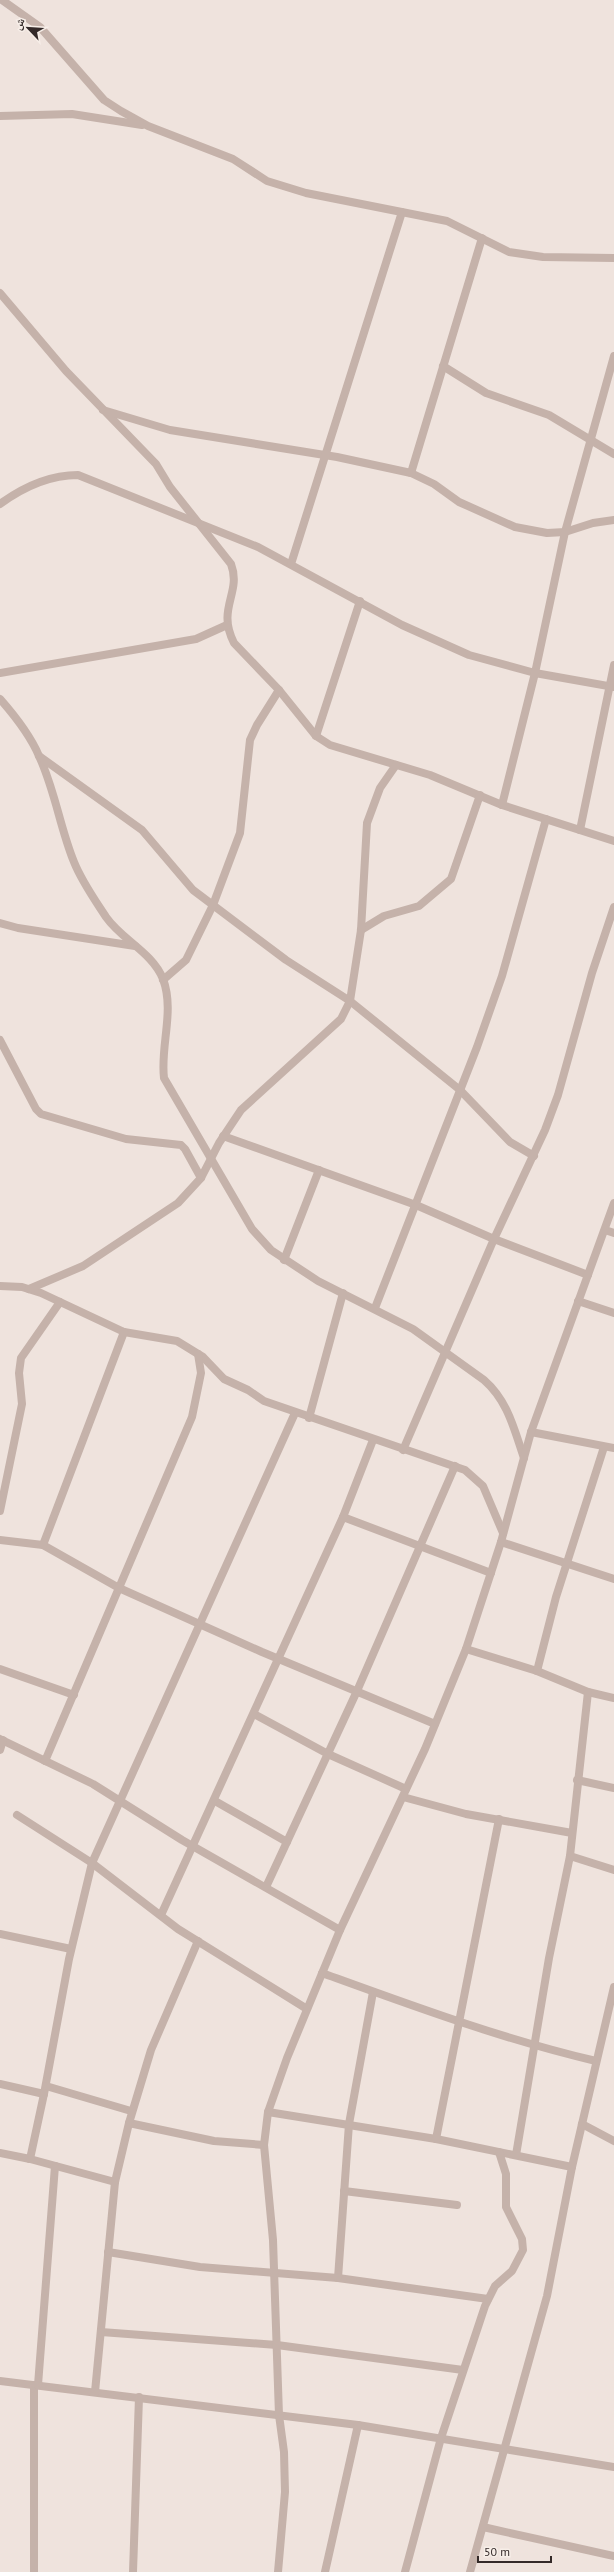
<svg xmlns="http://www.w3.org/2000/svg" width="614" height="2572" font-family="'PT Sans','Noto Naskh Arabic',sans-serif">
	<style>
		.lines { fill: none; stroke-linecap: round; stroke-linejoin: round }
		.street { stroke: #c5b2aa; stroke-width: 8 }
	</style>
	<rect width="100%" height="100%" fill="#efe3dd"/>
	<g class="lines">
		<g class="street">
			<polyline points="2,0 40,27 104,100 121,111 148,126 233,159 267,181 306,193 447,221 509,252 543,257 614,258"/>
			<polyline points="0,116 72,114 142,125"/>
			<path d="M0 293 66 371 156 464 170 487 231 564C242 593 216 608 234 643L279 690 316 736 330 745 430 775 502 805 614 841"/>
			<polyline points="443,366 486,393 549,415 614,454"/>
			<polyline points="103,410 170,430 337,457 411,473 434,484 459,502 515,527 547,533 565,532 593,523 614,520"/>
			<polyline points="411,473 482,238"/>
			<path d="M0 504C22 488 50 475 78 475L258 547 402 625 469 655 535 673 614 687"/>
			<polyline points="291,564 402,212"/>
			<polyline points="0,673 196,639 227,625"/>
			<path d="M0 699C15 716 30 735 39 756 55 790 60 828 74 862 82 882 95 900 106 917 122 940 152 952 163 979 175 1011 160 1046 164 1078L252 1229 271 1250 318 1281 413 1329 484 1380C508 1401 514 1429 524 1458"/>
			<polyline points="316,736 360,601"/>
			<polyline points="39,756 142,830 193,890 286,960 350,1001 460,1090 510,1142 534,1156"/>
			<polyline points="502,805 535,673 565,532 614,356"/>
			<polyline points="580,830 614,665"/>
			<polyline points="0,923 18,928 135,946"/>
			<polyline points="361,930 384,916 419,906 451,879 480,795"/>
			<polyline points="163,980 186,960 213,905 240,833 250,740 257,725 279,690"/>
			<polyline points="0,1040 36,1109 41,1114 126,1139 181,1145 185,1149 201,1178"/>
			<polyline points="223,1136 416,1205 494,1239 588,1275"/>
			<polyline points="605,1230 614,1233"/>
			<polyline points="284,1260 319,1170"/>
			<polyline points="0,1286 22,1287 41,1293 124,1332 177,1341 203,1357 224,1379 248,1390 264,1401 465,1470 483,1486 503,1533"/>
			<polyline points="29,1289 83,1266 178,1203 201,1178 219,1143 241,1110 341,1019 350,1001 361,930 367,823 380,788 396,765"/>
			<polyline points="578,1301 614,1313"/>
			<polyline points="375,1308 477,1047 502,976 546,819"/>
			<polyline points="309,1418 343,1293"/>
			<polyline points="531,1432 614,1448"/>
			<polyline points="403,1450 494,1239 545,1130 558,1095 592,973 614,907"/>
			<polyline points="0,1511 22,1404 19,1373 21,1358 60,1302"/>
			<polyline points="343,1517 491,1573"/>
			<polyline points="0,1540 43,1545 119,1588 262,1652 435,1724"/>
			<polyline points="501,1542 614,1579"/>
			<polyline points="43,1545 124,1332"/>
			<polyline points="466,1649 537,1671 588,1692 614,1698"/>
			<polyline points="0,1669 74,1695"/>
			<polyline points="537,1671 556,1597 604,1447"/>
			<polyline points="254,1714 328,1754 406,1789"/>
			<polyline points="0,1739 93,1784 182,1840 340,1930"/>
			<polyline points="0,1750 3,1740"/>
			<polyline points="45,1761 192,1417 201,1373 198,1354"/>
			<polyline points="577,1780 614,1788"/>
			<polyline points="403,1797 466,1814 572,1833"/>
			<polyline points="215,1801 287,1842"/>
			<polyline points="17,1815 92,1863 178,1929 307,2009"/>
			<polyline points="570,1856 614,1870"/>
			<polyline points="266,1887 357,1691 455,1466"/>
			<polyline points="161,1915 343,1517 373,1440"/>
			<polyline points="0,1934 71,1949"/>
			<path d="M322 1973C413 2006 502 2039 596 2061"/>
			<polyline points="0,2084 44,2094 69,1959 92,1863 295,1413"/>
			<polyline points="46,2086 131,2111"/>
			<polyline points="268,2112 436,2139 572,2167"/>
			<polyline points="129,2123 214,2141 264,2145"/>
			<polyline points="582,2124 614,2141"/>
			<polyline points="436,2139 499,1819"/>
			<polyline points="0,2153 30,2159 115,2182"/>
			<polyline points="516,2155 549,1958 570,1856 588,1692"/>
			<polyline points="30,2159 44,2094"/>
			<polyline points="344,2191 457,2205"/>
			<polyline points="108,2252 200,2267 338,2278 488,2299"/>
			<polyline points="338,2278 349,2124 373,1992"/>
			<polyline points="101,2332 277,2345 463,2370"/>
			<polyline points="0,2381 358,2425 614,2467"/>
			<polyline points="34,2385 34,2572"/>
			<polyline points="38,2385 55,2166"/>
			<polyline points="95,2392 115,2182 129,2123 151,2050 198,1941"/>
			<polyline points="483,2527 614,2556"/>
			<polyline points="133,2572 139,2397"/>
			<polyline points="278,2572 285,2492 284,2452 279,2415 273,2240 264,2145 268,2112 287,2058 340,1930 425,1749 466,1649 501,1542 531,1432 614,1203"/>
			<polyline points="325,2572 358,2425"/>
			<polyline points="405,2572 441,2438 485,2306 495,2286 512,2271 523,2250 522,2239 506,2207 506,2174 499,2152"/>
			<polyline points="470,2572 547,2296 572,2167 614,1987"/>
		</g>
	</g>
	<g transform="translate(28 28) rotate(295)" stroke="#f7eee8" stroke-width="3" paint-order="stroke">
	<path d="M0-3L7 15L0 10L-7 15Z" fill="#342a29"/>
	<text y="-6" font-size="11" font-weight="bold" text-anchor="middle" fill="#342a29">ش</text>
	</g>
	<path d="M478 2556v6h73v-6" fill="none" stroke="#342a29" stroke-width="2"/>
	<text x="484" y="2556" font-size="12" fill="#342a29" stroke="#f7eee8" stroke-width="3" paint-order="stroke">50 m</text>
</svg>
